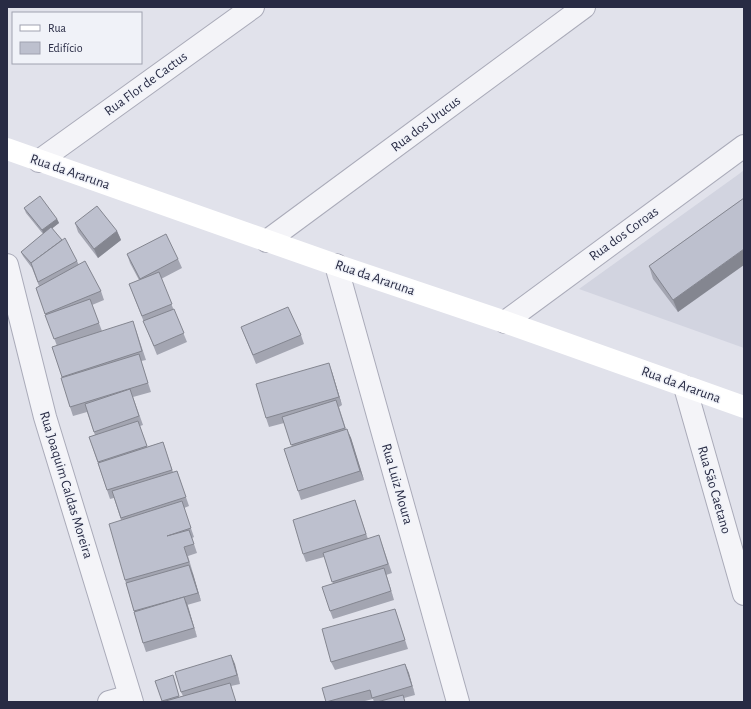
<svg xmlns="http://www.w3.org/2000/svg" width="751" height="709" font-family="'Alegreya Sans',sans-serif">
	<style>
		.built { fill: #d2d4e0 }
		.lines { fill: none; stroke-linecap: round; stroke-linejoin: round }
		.street-casing { stroke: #aaabb9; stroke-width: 24 }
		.street { stroke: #f4f4f8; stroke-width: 22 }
		.secondary { stroke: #fff; stroke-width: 22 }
		.wall { fill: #a3a5b1 }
		.shaded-wall { fill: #848690 }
		.building { fill: #bdc0ce; stroke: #848690 }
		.labels { text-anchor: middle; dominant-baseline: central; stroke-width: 3; stroke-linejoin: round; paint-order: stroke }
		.street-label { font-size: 14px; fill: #282b44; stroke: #f0f2f8 }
	</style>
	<rect width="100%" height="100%" fill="#e1e2eb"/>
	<polygon class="built" points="744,170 744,348 579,289 739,174"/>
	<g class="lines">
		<defs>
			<g id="street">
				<polyline points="39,161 253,7"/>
				<polyline points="267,241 584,7"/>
				<polyline points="7,265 45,417 132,702"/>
				<polyline points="336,265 458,702"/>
				<polyline points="505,322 744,146"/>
				<polyline points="685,387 744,594"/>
				<polyline points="109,702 130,696"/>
			</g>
		</defs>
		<use href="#street" class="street-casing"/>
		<use href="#street" class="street"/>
		<polyline class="secondary" points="7,149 336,265 505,322 744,407"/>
	</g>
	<g class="wall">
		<polygon points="744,198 678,312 653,279 649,266"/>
		<polygon points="24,208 57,219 59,223 52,228 77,261 79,265 101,291 104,300 92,305 102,331 136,330 146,360 141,361 151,392 133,397 143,425 140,426 147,447 163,442 173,472 177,471 189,506 184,508 194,537 192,538 197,553 188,556 201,601 187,605 197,637 146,652 143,643 125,580 121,520 114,498 110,499 89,437 95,435 87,412 73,416 70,407 63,378 52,347 57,346 36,288 39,286 32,268 23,256 21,252 43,234 26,213"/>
		<polygon points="75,223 117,231 121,240 98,258 78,232"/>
		<polygon points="127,254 178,259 182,268 161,279 187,342 157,355 147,330 129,284 139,280 130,263"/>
		<polygon points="241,327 301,335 304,344 256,364"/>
		<polygon points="332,372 342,405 339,407 346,429 351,438 364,480 301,500 298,491 292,446 284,423 269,427 266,418"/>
		<polygon points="355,500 368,539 382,544 392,573 386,575 394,600 333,619 330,611 333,583 324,557 306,562 303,554"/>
		<polygon points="395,609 408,649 335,670 331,662"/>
		<polygon points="231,655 240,684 231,686 233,692 162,702 174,680 179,697 183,696 181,692"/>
		<polygon points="405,664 415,695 404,698 405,702 374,702 373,699 361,702 326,702"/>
	</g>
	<g class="shaded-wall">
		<polygon points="57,219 59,223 44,235 42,230"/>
		<polygon points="117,231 121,240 98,258 94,249"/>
		<polygon points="744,249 744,265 678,312 673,300"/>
		<polygon points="329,363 332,372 342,405 339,397"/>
		<polygon points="347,429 351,438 364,480 360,471"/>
		<polygon points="189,565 193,574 201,601 198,593"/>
		<polygon points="384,568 387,577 394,600 391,591"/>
		<polygon points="184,597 188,606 197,637 194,628"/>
		<polygon points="231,655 235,664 240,684 237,675"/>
		<polygon points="405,664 409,673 415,695 412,686"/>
	</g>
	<g class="building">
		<polygon points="40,196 57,219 42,230 24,208"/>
		<polygon points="744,198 744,249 673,300 649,266"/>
		<polygon points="97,206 117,231 94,249 75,223"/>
		<polygon points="51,227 62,240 31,263 21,252"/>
		<polygon points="166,234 178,259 140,279 127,254"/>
		<polygon points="65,238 77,261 38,282 31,263"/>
		<polygon points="85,261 101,291 45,314 36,288"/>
		<polygon points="159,272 172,304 142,316 129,284"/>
		<polygon points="90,299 99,323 54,339 45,315"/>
		<polygon points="288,307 301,335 253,355 241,327"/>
		<polygon points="174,309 184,333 154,346 143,321"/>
		<polygon points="133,321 142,351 62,377 52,347"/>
		<polygon points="139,354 148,383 70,407 61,378"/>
		<polygon points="329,363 339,397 266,418 256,384"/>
		<polygon points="130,389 139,416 94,432 85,404"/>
		<polygon points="336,400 345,428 291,445 282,417"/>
		<polygon points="138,421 147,446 98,462 89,437"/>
		<polygon points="347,429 360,471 298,491 284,449"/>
		<polygon points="163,442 172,470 107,490 98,463"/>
		<polygon points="177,471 186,497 121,518 112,491"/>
		<polygon points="355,500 366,534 303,554 293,520"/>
		<polygon points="182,501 191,528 167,536 189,530 194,544 184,547 189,562 125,580 109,524"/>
		<polygon points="379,535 388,564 332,582 323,553"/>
		<polygon points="189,565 198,593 134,611 126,583"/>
		<polygon points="384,568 391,591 330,611 322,587"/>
		<polygon points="184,597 194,628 143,643 134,612"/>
		<polygon points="395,609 405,640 331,662 322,629"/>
		<polygon points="231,655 237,675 181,692 175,672"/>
		<polygon points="405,664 412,686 372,698 370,690 326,702 322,688"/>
		<polygon points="173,675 179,696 162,701 155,681"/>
		<polygon points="230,683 236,702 162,702"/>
		<polygon points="403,695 405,702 377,702"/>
	</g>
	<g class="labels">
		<g class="street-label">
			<text transform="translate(146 84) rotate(-36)">Rua Flor de Cactus</text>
			<text transform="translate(426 124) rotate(-37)">Rua dos Urucus</text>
			<text transform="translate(70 172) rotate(19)">Rua da Araruna</text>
			<text transform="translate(624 234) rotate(-36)">Rua dos Coroas</text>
			<text transform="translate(375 278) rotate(19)">Rua da Araruna</text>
			<text transform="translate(681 385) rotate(20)">Rua da Araruna</text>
			<text transform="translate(397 484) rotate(74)">Rua Luiz Moura</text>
			<text transform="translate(66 485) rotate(73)">Rua Joaquim Caldas Moreira</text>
			<text transform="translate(714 490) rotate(74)">Rua São Caetano</text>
		</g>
	</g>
	<rect width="751" height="709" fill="none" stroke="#282b44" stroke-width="16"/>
	<rect x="12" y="12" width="130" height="52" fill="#f0f2f8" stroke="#a0a2b0"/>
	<rect x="20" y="25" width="20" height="6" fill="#ffffff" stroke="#a0a2b0"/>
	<text x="48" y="32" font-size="12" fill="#282b44">Rua</text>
	<rect x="20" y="42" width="20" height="12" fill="#bdc0ce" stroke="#a0a2b0"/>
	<text x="48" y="52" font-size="12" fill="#282b44">Edifício</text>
</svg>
